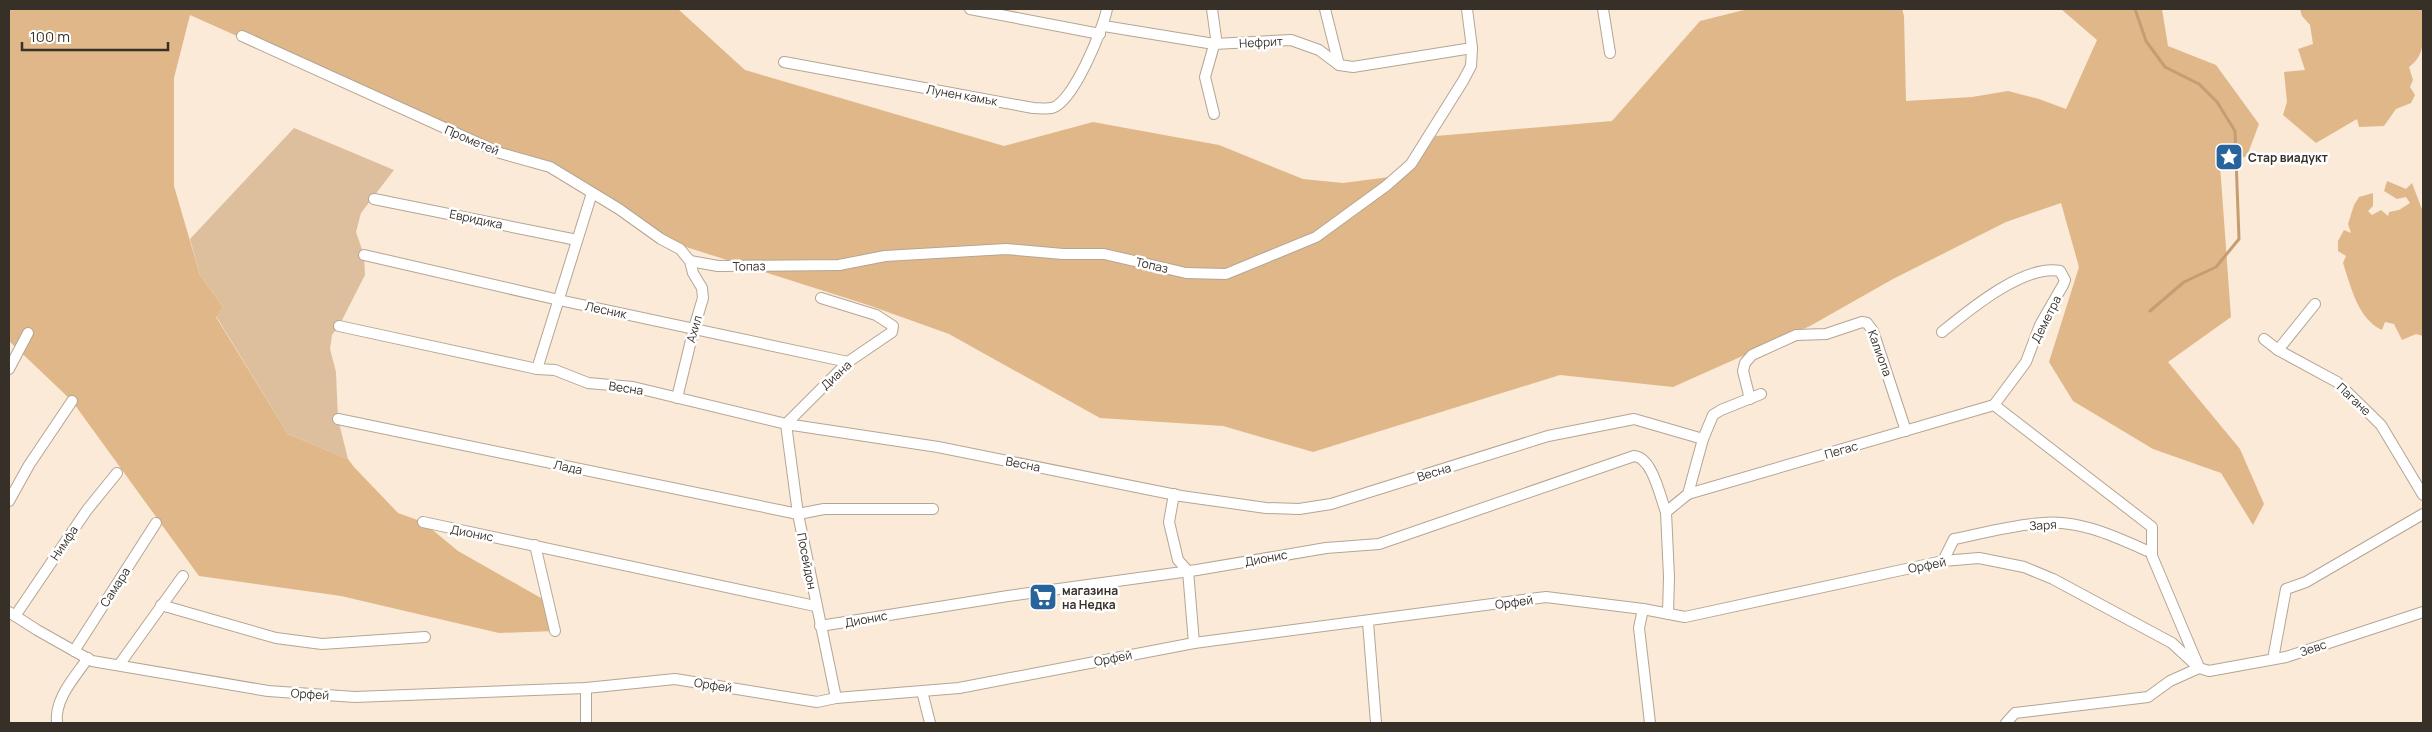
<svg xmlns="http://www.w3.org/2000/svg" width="2432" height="732" font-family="Manrope,sans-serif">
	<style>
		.green { fill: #ddbf9e }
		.forest { fill: #e0b789 }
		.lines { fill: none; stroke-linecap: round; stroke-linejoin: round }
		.stream { stroke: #c49d70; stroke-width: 3 }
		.street-casing { stroke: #b5a594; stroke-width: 12 }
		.street { stroke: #fff; stroke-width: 10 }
		.labels { text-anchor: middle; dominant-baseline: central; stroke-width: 5; stroke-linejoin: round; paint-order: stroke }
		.street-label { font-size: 12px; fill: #373029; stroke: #fff }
		.poi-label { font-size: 12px; font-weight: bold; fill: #373029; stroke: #fff; text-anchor: start }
	</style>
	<rect width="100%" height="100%" fill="#fbead8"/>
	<polygon class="green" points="294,128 394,170 361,213 356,232 364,255 365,275 339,326 332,335 330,349 336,372 338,419 348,459 288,434 216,316 223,307 200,275 190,239"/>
	<g class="forest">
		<polygon points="9,9 678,9 745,70 1004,146 1093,122 1219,145 1303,179 1343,183 1397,176 1420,149 1436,136 1612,121 1700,21 1748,9 1902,9 1904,16 1906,101 1972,97 2008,91 2039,99 2066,109 2097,40 2061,9 2162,9 2168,46 2216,65 2259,124 2247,156 2220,165 2231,317 2168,362 2240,449 2264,504 2253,525 2221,473 2153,449 2073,401 2049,362 2079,267 2061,203 2006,222 1893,279 1810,326 1673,387 1560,375 1313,452 1223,426 1100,418 949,334 868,305 661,239 550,167 500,153 190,15 174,78 174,186 200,275 223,307 216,317 288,434 348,459 354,467 398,513 423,522 458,551 548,602 555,631 499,633 341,596 199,576 72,401 9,341"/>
		<path d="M2300 9H2423C2423 30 2428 54 2409 67L2413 80 2410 87 2415 95 2411 103 2396 109 2384 126 2359 127 2357 119 2316 143 2283 115 2287 102 2284 72 2305 70 2298 49 2313 44 2310 25 2302 16Z"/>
		<path d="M2387 181 2406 189 2412 183 2423 212V336L2416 334 2402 340 2394 324 2385 322 2382 330C2358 319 2351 287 2343 263L2346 256 2338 251V241L2344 230 2351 233 2348 224 2354 205 2359 197 2373 193V206L2368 211 2372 215 2381 210 2388 216 2389 212 2399 210 2410 203 2406 197 2397 199 2384 191Z"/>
	</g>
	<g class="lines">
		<polyline class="stream" points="2135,9 2146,41 2165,67 2199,84 2217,102 2235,131 2239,239 2216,267 2184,282 2150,311"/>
		<defs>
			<g id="street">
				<polyline points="970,9 1100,34"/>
				<polyline points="1212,9 1216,38 1205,77 1214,114"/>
				<polyline points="1325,9 1339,65"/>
				<polyline points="1603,9 1610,53"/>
				<polyline points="1104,26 1214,44 1291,40 1319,50 1339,65 1353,67 1472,48"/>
				<polyline points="242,36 500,153 550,167 619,209 661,239 680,249 690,261 693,273 702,288 703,298 694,328 677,398"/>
				<path d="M784 62 1033 108C1039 108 1046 109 1052 108 1073 103 1103 29 1107 9"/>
				<polyline points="374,199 577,240"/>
				<polyline points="364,255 559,300 848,362"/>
				<polyline points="690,261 718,266 839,265 885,256 1006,249 1063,254 1104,254 1186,273 1226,274 1316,237 1386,186 1411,164 1463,81 1471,66 1472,48 1467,9"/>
				<polyline points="821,298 876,315 893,326 892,332 848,362 786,424 798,514 836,698"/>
				<polyline points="2315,304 2278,350 2337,382 2381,425 2423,495"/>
				<polyline points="339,326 537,369 555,370 588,383 633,387 786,424 938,447 1181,496 1266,508 1299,509 1331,504 1548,436 1634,419 1703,439"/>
				<path d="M1942 332C1969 310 2024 264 2060 271L2065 280 2063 285 2040 325 2026 362 1994 405"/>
				<polyline points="2264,339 2278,350"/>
				<polyline points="9,369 28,333"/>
				<polyline points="537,369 592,193"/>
				<polyline points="1750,399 1743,371 1745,363 1752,355 1796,335 1826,334 1862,322 1867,323 1873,331 1906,431"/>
				<polyline points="1994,405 2152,527 2152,556 2198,665"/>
				<polyline points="338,419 798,514 824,509 933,509"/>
				<polyline points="1174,494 1169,522 1178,560 1188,571 1194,643"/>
				<polyline points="1688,494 1994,405"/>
				<polyline points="9,501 29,465 72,401"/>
				<polyline points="423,522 815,606"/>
				<polyline points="535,545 555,631"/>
				<path d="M1943 561 1954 539C1983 533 2013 525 2042 523 2080 519 2118 538 2152 553"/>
				<polyline points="161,605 276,638 322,644 425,637"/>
				<polyline points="1643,609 1639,628 1650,723"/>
				<polyline points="9,612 37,630 92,661 268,691 355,697 586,688 675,679 817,702 836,698 959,688 1194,643 1546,597 1643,609 1685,617 1943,561 1979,558 2024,567 2053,579 2172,643 2199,668 2209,671 2286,657 2423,612"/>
				<polyline points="1668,614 1669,577 1666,512 1688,494 1703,439 1713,415 1721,410 1761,394"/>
				<polyline points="15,616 87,510 117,473"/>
				<polyline points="1368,622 1376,723"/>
				<path d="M820 626 1008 596 1197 570 1326 548 1379 544 1634 456C1652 457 1660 496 1666 512"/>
				<polyline points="74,651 156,523"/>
				<polyline points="2273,659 2286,589 2306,582 2423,514"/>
				<polyline points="119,665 183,576"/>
				<polyline points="586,688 586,723"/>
				<polyline points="922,691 930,723"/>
				<path d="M57 723C54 699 75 677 88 658"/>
				<polyline points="2006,723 2015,713 2148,697 2170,681 2199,668"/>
			</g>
		</defs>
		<use href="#street" class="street-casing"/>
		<use href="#street" class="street"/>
	</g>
	<defs>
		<symbol id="sight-square" viewBox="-11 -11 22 22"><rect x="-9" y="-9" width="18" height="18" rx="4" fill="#28649c" stroke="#fff"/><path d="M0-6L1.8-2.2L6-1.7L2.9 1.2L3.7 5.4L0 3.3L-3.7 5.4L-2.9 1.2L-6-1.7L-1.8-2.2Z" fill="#fff"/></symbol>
		<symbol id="supermarket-square" viewBox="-11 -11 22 22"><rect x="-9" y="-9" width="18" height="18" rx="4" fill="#28649c" stroke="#fff"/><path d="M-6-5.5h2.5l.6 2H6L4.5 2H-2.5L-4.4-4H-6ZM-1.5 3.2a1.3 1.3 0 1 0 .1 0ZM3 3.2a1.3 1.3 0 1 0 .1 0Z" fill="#fff"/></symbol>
	</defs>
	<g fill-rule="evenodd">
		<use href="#sight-square" x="2213" y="141" width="32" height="32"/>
		<use href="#supermarket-square" x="1027" y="581" width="32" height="32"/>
	</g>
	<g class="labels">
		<g class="street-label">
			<text transform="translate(1261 42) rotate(-3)">Нефрит</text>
			<text transform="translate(962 95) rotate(10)">Лунен камък</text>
			<text transform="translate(472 140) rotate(23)">Прометей</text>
			<text transform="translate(476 219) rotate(12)">Евридика</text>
			<text transform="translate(1152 265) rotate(13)">Топаз</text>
			<text transform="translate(749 266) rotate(-1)">Топаз</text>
			<text transform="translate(606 310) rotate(12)">Лесник</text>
			<text transform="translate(2046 319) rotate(-63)">Деметра</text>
			<text transform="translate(694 329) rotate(-74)">Ахил</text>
			<text transform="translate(1880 353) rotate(70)">Калиопа</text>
			<text transform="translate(836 375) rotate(-43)">Диана</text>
			<text transform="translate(626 388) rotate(8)">Весна</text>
			<text transform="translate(2354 399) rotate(43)">Пагане</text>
			<text transform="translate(1841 450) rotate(-16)">Пегас</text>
			<text transform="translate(1023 464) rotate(11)">Весна</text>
			<text transform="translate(568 467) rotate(12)">Лада</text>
			<text transform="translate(1434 472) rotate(-17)">Весна</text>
			<text transform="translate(2043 525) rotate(-3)">Заря</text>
			<text transform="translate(472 533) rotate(11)">Дионис</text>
			<text transform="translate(64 543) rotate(-56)">Нимфа</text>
			<text transform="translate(1266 558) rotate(-10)">Дионис</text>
			<text transform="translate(807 561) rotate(79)">Посейдон</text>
			<text transform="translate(1927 565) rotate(-11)">Орфей</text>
			<text transform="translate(115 587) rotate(-57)">Самара</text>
			<text transform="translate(1514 602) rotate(-8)">Орфей</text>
			<text transform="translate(866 619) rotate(-10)">Дионис</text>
			<text transform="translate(2313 648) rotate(-18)">Зевс</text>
			<text transform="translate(1113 658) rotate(-11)">Орфей</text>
			<text transform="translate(713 685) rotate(9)">Орфей</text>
			<text transform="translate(310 694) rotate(4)">Орфей</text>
		</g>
		<g class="poi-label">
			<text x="2248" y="157">Стар виадукт</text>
			<text x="1062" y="590">магазина<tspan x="1062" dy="14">на Недка</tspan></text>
		</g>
	</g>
	<rect width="2432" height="732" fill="none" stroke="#373029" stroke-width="20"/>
	<path d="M22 42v8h146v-8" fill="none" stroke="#373029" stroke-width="2.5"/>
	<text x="30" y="42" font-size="15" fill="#373029" stroke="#ffffff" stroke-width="4" paint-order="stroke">100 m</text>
</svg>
